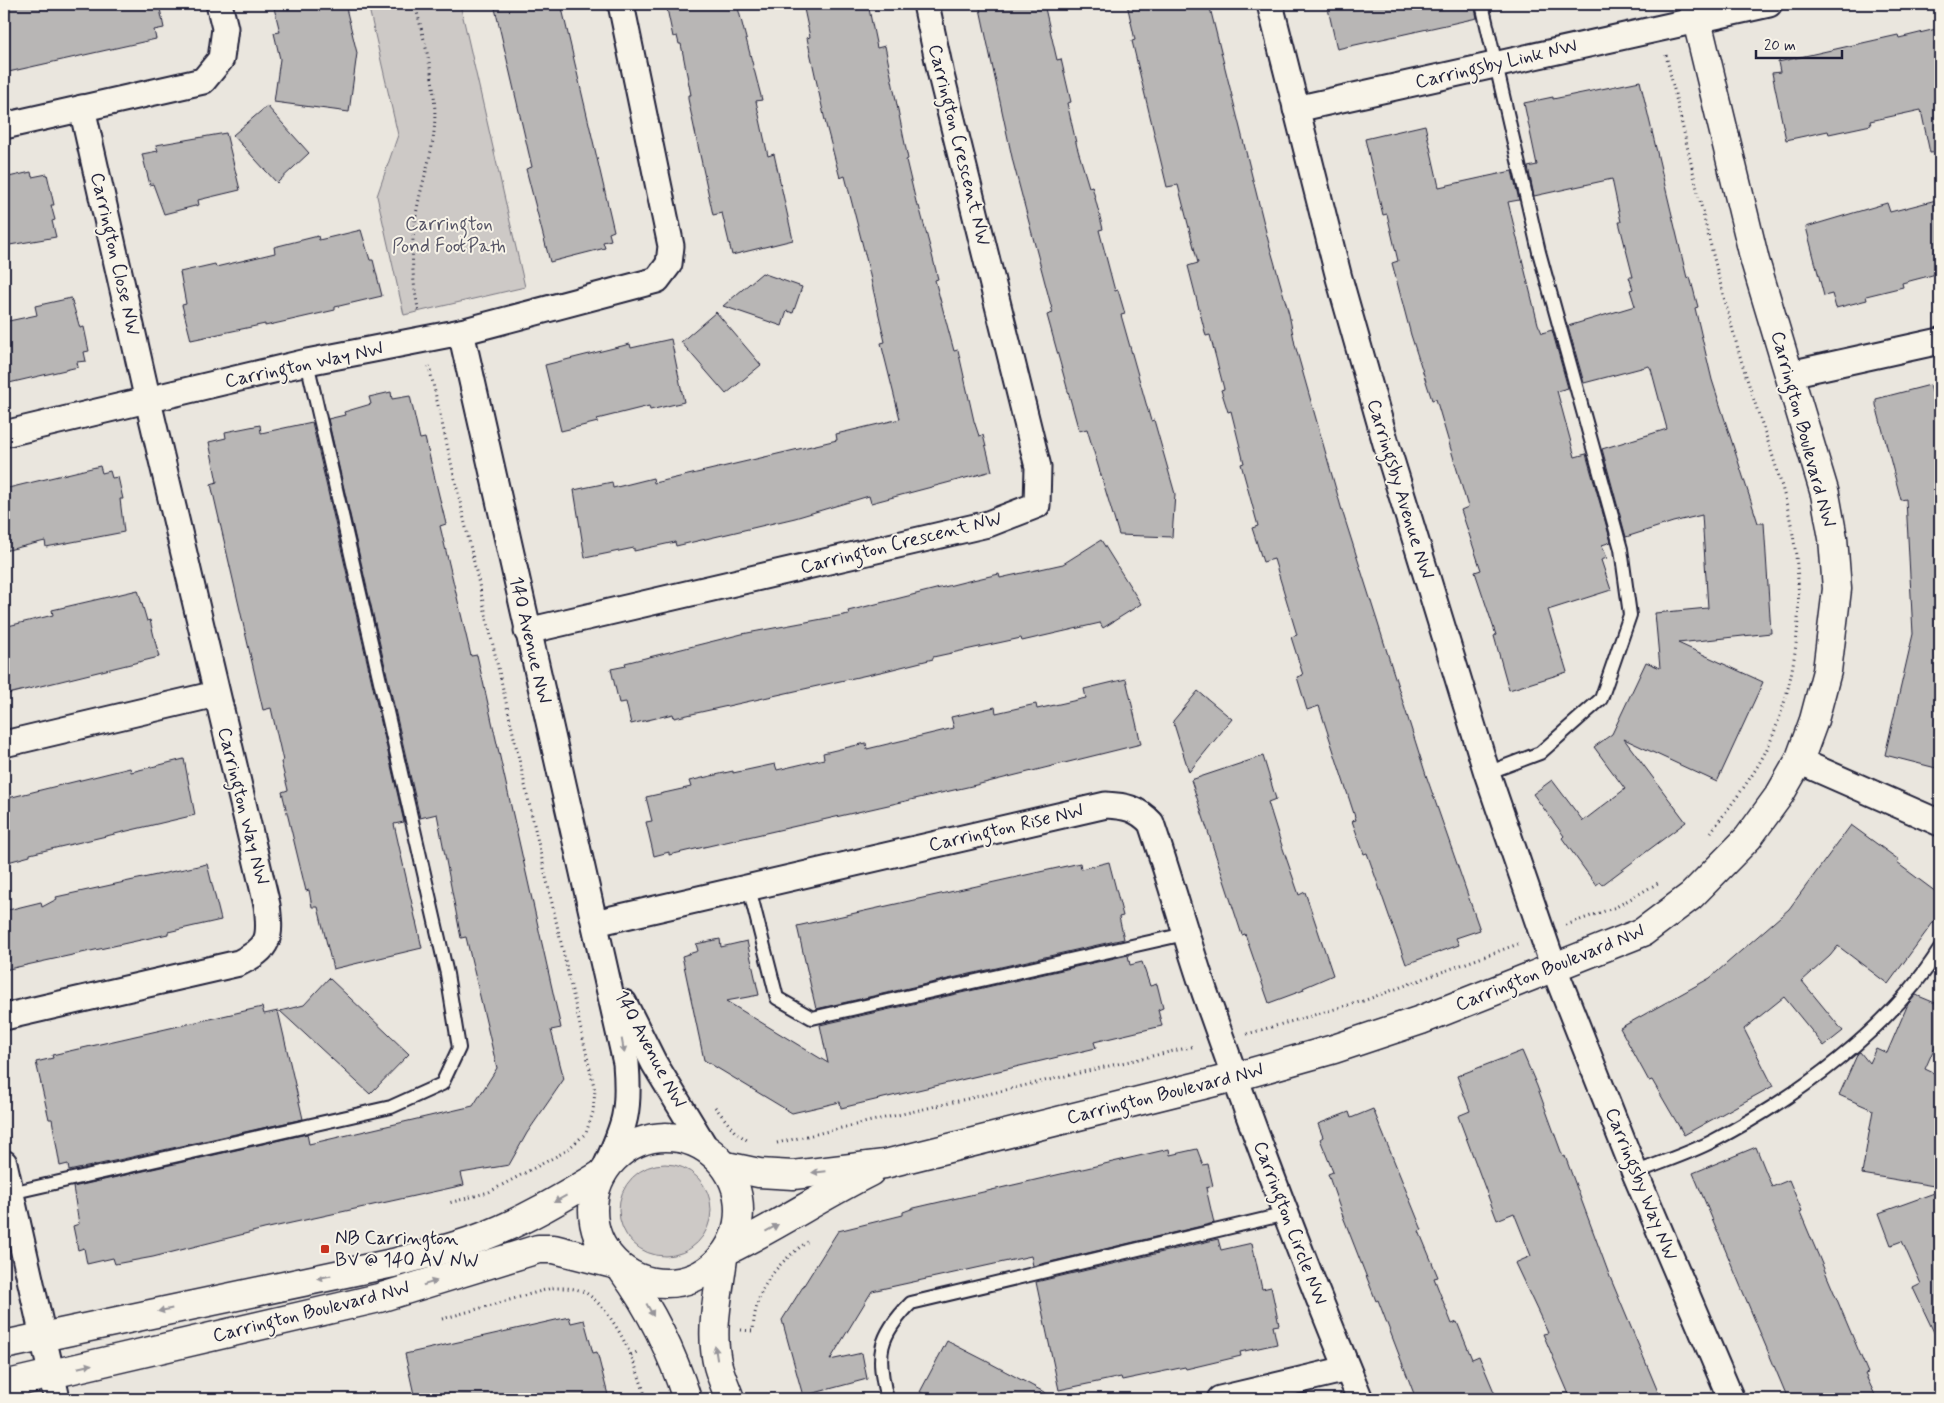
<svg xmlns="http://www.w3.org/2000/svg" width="1944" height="1403" font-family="Mynerve,sans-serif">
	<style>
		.green { fill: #cdc9c6; stroke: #787680 }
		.building { fill: #b8b6b5; stroke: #22223b }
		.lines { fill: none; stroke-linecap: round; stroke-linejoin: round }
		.service-casing { stroke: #22223b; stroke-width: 16 }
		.minor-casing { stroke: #22223b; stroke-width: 29 }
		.tertiary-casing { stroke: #22223b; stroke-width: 31 }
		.path { stroke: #22223b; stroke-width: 3; stroke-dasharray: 1 4; stroke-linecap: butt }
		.service { stroke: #f7f3e8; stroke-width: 12 }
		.minor { stroke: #f7f3e8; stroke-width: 25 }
		.tertiary { stroke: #f7f3e8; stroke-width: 28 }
		.oneway { fill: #97959a }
		.poi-dot { fill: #c8321e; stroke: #f7f3e8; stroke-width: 2 }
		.labels { text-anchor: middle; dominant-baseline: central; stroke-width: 4; stroke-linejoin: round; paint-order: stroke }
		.street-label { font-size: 19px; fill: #22223b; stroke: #f7f3e8 }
		.park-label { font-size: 19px; fill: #555465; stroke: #f7f3e8 }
		.poi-label { font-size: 19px; fill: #22223b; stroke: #f7f3e8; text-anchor: start }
	</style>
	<rect width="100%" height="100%" fill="#eae6de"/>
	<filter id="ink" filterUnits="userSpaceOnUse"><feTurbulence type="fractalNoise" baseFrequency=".02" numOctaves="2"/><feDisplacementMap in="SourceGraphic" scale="10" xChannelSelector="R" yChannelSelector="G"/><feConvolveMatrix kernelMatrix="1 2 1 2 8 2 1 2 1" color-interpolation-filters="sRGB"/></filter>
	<g filter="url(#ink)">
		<g class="green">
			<polygon points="368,4 460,4 525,287 404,315 377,196 398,135"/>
			<circle cx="665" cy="1210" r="46"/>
		</g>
		<g class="building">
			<polygon points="18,4 159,4 164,28 154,30 156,39 4,73 4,7"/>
			<polygon points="273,4 345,4 357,53 349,112 274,102 280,59 274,33 280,32"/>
			<polygon points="494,4 561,4 614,231 609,233 611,240 603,242 605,248 550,262 526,169 532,167"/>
			<polygon points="666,4 737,4 762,100 756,101 768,156 774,154 793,240 732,255 722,213 713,215 688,99 688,95 691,95 681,44 679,44 677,36 673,37"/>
			<polygon points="803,4 868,4 877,48 885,46 908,159 906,160 917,206 919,206 930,247 938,279 935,280 954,351 958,350 974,421 979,436 983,435 992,471 871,503 869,496 795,518 676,546 675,542 634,551 634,548 585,558 574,490 612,482 613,488 653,478 654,483 837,440 836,434 900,419 881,343 885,342 867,262 845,176 840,178 826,125 807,38 810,37"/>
			<polygon points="979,4 1044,4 1057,60 1061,59 1071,102 1067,103 1077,147 1089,187 1092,186 1103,229 1099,230 1115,291 1118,290 1125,314 1121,315 1151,421 1154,420 1175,494 1172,537 1119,535 1087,429 1079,431 1047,315 1053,313 1013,162"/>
			<polygon points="1127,4 1209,4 1268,240 1289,314 1295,345 1341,507 1426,775 1480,930 1456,938 1459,945 1406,964 1367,853 1364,854 1352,821 1356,820 1319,706 1307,710 1297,677 1303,675 1291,637 1297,635 1274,559 1263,562 1252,528 1258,526 1241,464 1244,463 1231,411 1228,412 1221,390 1224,389 1210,335 1206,336 1188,266 1198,263 1178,185 1167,187 1132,41 1135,40"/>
			<polygon points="1327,4 1474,4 1477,18 1337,49"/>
			<polygon points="1936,29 1940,50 1940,152 1930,153 1921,110 1870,121 1871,125 1829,134 1828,131 1786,140 1772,73 1780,72 1778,62 1898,35 1899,38"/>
			<polygon points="1640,81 1687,278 1690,277 1698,307 1695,308 1712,380 1758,523 1764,523 1771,633 1678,643 1763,682 1717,782 1624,739 1686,822 1602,885 1600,882 1596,885 1562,838 1564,836 1533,794 1552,780 1583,821 1625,789 1594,747 1612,734 1646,662 1660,668 1655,613 1708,608 1702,515 1673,522 1626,537 1602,449 1667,429 1651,369 1649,366 1584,383 1568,326 1635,306 1630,290 1633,289 1629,277 1633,277 1619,222 1621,222 1612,179 1534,196 1528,167 1537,165 1524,103 1553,97 1553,99"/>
			<polygon points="267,106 309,153 277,183 233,135"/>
			<polygon points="1425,125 1439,187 1512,171 1519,200 1508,202 1538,324 1542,333 1552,330 1568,388 1557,391 1575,457 1586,454 1611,542 1602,545 1607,558 1601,560 1611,590 1548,610 1567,672 1509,690 1494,636 1496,635 1475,572 1481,570 1461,510 1468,507 1436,399 1432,400 1411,335 1392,263 1398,261 1387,214 1383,215 1365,139"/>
			<polygon points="226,133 240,190 198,200 199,205 164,214 153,184 150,185 142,154 158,151 156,145"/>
			<polygon points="31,172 32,177 47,174 54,205 51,205 55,220 52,221 56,237 4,246 4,178"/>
			<polygon points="1940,199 1940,273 1902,283 1903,287 1866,296 1867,300 1836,308 1832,294 1824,296 1806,227 1887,203 1890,212"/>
			<polygon points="361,230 370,260 373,260 382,296 335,307 335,310 265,326 265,324 191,340 182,305 186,304 180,272 215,264 216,267 275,253 274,247 318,236 319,240"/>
			<polygon points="762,273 802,287 793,313 787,311 782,326 723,306"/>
			<polygon points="71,298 80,328 84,327 89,351 84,352 86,361 77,362 78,367 9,383 4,358 4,322 37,315 35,306"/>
			<polygon points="716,312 761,365 726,394 681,342"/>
			<polygon points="671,339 684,402 650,410 649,406 597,419 598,422 561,431 545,365 630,344 631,348"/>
			<polygon points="1930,385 1940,418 1940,769 1885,755 1913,634 1906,499 1901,500 1876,405 1876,399"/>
			<polygon points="391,392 392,399 410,396 420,439 425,438 446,524 440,526 471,656 477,655 561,1028 551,1030 564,1079 527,1133 509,1165 461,1173 464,1185 264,1229 153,1257 115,1264 113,1258 87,1264 84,1248 78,1250 73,1226 79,1224 73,1187 307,1134 309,1144 473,1106 497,1068 466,937 461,938 437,814 420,818 328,419 345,415 344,412 371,404 369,397"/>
			<polygon points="312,422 404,822 394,824 422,948 333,969 318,907 312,907 309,890 306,891 291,829 282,792 288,790 281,762 283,761 271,708 263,710 211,484 217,482 209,442 226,438 225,432 260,425 261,433"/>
			<polygon points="100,466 102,473 110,471 112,478 118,477 123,499 120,499 124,532 46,547 45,541 4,551 4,489"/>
			<polygon points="1101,540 1141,604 1103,628 1100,623 1022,641 1021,638 933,657 933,659 885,671 674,718 673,714 631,724 626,702 619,703 611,669 626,666 625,663 742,634 849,614 848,611 964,582 999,574 1000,578 1063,564"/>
			<polygon points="138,590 147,621 150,620 159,657 4,695 4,627 53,615 52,610"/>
			<polygon points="1126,679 1141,744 976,785 669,855 669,852 654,856 646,822 652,821 646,797 691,787 689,781 733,771 733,773 775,764 777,770 824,759 823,753 866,743 867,749 954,728 951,717 995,707 996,713 1036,704 1037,709 1086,698 1084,689"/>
			<polygon points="1198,691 1232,719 1189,772 1173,721"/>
			<polygon points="1263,756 1276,799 1268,802 1279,837 1299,895 1305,892 1333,975 1303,988 1304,990 1269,1003 1245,934 1242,935 1191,780"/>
			<polygon points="184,759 195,815 30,854 30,856 4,863 4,799 130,768 131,772"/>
			<polygon points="1851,825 1899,860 1897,863 1940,895 1940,913 1888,984 1838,946 1830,956 1802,981 1843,1031 1824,1046 1784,997 1744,1029 1773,1086 1684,1135 1652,1080 1649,1081 1620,1028 1710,978 1789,909"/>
			<polygon points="1109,862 1123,916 1119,917 1124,939 816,1009 797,926 1080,863 1081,869"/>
			<polygon points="207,864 221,920 168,932 168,934 4,970 4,911 41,902 42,907 57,899 56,897"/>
			<polygon points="720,939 721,947 747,941 759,995 726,1001 828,1063 820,1025 1128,955 1130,965 1142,962 1150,986 1157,984 1163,1008 1158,1010 1162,1026 1094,1042 1096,1048 952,1082 841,1108 840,1102 792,1113 704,1060 682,956 698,951 696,944"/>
			<polygon points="329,978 409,1054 370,1094 280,1011 304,1005"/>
			<polygon points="1916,995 1940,1005 1940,1035 1925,1069 1940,1076 1940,1187 1862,1174 1873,1110 1839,1095 1858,1053 1860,1052 1869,1063 1876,1048 1887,1053 1908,1004"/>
			<polygon points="262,1007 264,1014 278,1011 303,1119 69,1171 68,1164 60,1166 52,1119 49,1119 36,1062 53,1058 52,1055"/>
			<polygon points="1522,1051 1537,1086 1563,1157 1565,1156 1610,1277 1661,1399 1571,1399 1543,1334 1548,1333 1515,1263 1531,1256 1514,1213 1497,1220 1458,1116 1470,1111 1457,1076"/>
			<polygon points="1373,1109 1422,1230 1419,1231 1438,1277 1434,1278 1452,1324 1457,1322 1472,1359 1479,1356 1497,1399 1416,1399 1378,1300 1376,1301 1342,1214 1328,1174 1333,1172 1320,1139 1323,1137 1318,1124 1349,1112 1351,1118"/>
			<polygon points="1756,1147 1772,1187 1789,1180 1802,1211 1800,1212 1868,1373 1865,1374 1877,1399 1788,1399 1693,1173"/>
			<polygon points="1169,1149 1170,1155 1197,1149 1203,1165 1208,1164 1213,1186 1206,1188 1214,1223 1033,1266 1031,1256 872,1291 830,1360 862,1353 867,1379 803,1396 782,1320 838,1231 903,1215 903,1212 914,1208"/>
			<polygon points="1940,1191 1940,1345 1913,1288 1921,1284 1902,1241 1891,1245 1879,1213"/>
			<polygon points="1218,1239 1221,1250 1252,1243 1262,1289 1271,1287 1279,1325 1273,1326 1277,1344 1240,1352 1241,1356 1186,1369 1185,1367 1122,1380 1121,1377 1059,1390 1036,1282"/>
			<polygon points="569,1317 571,1323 584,1320 593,1353 597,1352 609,1399 415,1399 405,1354"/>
			<polygon points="947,1341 988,1362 1057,1399 935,1399 920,1392"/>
		</g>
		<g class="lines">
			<defs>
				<g id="service">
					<polyline points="1482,4 1539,252 1621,549 1630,615 1601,699 1540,753 1487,773"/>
					<polyline points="749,888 777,998 812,1018 1185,934"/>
					<path d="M1635 1173C1661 1162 1688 1154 1713 1141 1796 1098 1890 1029 1940 949"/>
					<polyline points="6,1194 391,1107 442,1084 459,1048 447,974 307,362"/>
					<path d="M887 1399C876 1354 878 1336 911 1303L1286 1214"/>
				</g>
				<g id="minor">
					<polyline points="1270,4 1339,278 1387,447 1487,773 1554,968 1635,1173 1731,1399"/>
					<polyline points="1296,109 1769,4"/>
					<polyline points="4,126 203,81 221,59 225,28 219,4"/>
					<path d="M461 332 626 1063C630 1113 625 1124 605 1169"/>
					<polyline points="1790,374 1940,341"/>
					<polyline points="4,434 307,362 461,332 657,280 669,264 671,246 621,4"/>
					<polyline points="527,631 988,524 1037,505 1038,467 941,75 926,4"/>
					<polyline points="4,744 216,694"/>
					<polyline points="1799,761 1940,823"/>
					<path d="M595 923 1106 805C1125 806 1137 808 1151 823 1170 879 1186 937 1205 993 1253 1130 1304 1265 1360 1399"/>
					<polyline points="624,1003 654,1063 705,1147"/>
					<path d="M4 1017 239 963C270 948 271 938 267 905L148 401 82 108"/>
					<polyline points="4,1163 57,1399"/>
					<polyline points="1220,1399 1347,1369"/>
				</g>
				<g id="tertiary">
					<circle cx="666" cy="1210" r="73"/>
					<polyline points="726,1166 759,1173 793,1175 885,1164 1235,1077 1334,1049 1421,1020 1643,932 1691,896 1748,838 1780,794 1799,761 1814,720 1827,671 1837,589 1833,538 1825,494 1755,261 1693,4"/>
					<path d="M728 1250C777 1226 822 1196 870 1172"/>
					<path d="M723 1258C719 1293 709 1331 718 1366 721 1377 726 1388 730 1399"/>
					<path d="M623 1271C652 1311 672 1352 687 1399"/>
					<path d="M4 1345 393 1263C423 1255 453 1248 482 1237 524 1221 564 1197 602 1174"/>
					<polyline points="4,1385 379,1298 538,1249 554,1249 617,1265"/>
				</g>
			</defs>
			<use href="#service" class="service-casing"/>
			<use href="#minor" class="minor-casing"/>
			<use href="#tertiary" class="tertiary-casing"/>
			<g class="path">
				<path d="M415 4C426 48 440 94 433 140 429 165 420 189 416 215 410 249 412 279 419 313"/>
				<path d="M1666 55C1688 149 1709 245 1735 338 1750 395 1773 449 1787 506 1806 583 1802 666 1771 740 1757 773 1732 803 1711 832"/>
				<polyline points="429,366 595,1091 593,1112 586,1133 566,1151 489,1192 449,1203"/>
				<polyline points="1566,925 1616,907 1658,883"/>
				<polyline points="1247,1034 1363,1001 1518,944"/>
				<polyline points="715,1107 735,1132 747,1140"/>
				<polyline points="777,1143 1195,1046"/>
				<path d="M442 1319 552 1288C564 1288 579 1287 589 1295 618 1317 637 1366 646 1399"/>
				<path d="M741 1330 753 1331C755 1289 774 1266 807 1242"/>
				<polyline points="631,1355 639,1351"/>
			</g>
			<use href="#service" class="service"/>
			<use href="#minor" class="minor"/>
			<use href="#tertiary" class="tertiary"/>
		</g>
		<defs><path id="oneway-solid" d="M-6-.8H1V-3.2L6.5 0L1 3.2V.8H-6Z" transform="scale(1.25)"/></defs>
		<g class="oneway">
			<use href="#oneway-solid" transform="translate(623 1046) rotate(80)"/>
			<use href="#oneway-solid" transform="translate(819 1172) rotate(174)"/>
			<use href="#oneway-solid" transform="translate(560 1199) rotate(151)"/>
			<use href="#oneway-solid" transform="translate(772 1228) rotate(-29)"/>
			<use href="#oneway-solid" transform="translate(324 1277) rotate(168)"/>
			<use href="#oneway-solid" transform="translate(430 1283) rotate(-18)"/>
			<use href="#oneway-solid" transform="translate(165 1310) rotate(168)"/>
			<use href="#oneway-solid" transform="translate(650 1310) rotate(61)"/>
			<use href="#oneway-solid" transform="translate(716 1353) rotate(-99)"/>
			<use href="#oneway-solid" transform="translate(85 1366) rotate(-13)"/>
		</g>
	</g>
	<rect class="poi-dot" x="320" y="1244" width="10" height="10" rx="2.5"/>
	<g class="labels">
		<g class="street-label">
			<text transform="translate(1496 64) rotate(-13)">Carringsby Link NW</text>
			<text transform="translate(959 145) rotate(76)">Carrington Crescent NW</text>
			<text transform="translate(115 254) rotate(77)">Carrington Close NW</text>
			<text transform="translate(304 365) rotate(-12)">Carrington Way NW</text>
			<text transform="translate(1803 429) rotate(75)">Carrington Boulevard NW</text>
			<text transform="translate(1400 489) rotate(73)">Carringsby Avenue NW</text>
			<text transform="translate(901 543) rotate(-14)">Carrington Crescent NW</text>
			<text transform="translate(530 640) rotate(77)">140 Avenue NW</text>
			<text transform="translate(243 806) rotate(76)">Carrington Way NW</text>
			<text transform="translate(1006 828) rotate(-13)">Carrington Rise NW</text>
			<text transform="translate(1550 968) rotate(-22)">Carrington Boulevard NW</text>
			<text transform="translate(650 1049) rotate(62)">140 Avenue NW</text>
			<text transform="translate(1165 1094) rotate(-14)">Carrington Boulevard NW</text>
			<text transform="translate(1641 1184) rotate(68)">Carringsby Way NW</text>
			<text transform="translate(1290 1223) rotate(69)">Carrington Circle NW</text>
			<text transform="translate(311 1312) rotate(-14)">Carrington Boulevard NW</text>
		</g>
		<g class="park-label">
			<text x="449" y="224">Carrington<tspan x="449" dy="22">Pond FootPath</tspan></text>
		</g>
		<g class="poi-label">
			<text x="335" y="1238">NB Carrington<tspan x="335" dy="22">BV @ 140 AV NW</tspan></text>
		</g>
	</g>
	<rect width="1944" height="1403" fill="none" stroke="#f7f3e8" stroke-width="20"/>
	<rect x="10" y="10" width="1924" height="1383" fill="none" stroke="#22223b" stroke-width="2" filter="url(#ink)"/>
	<path d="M1756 50v8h86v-8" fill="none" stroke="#22223b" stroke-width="2.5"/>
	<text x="1764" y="50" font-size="15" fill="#22223b" stroke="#f7f3e8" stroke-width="4" paint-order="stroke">20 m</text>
</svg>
